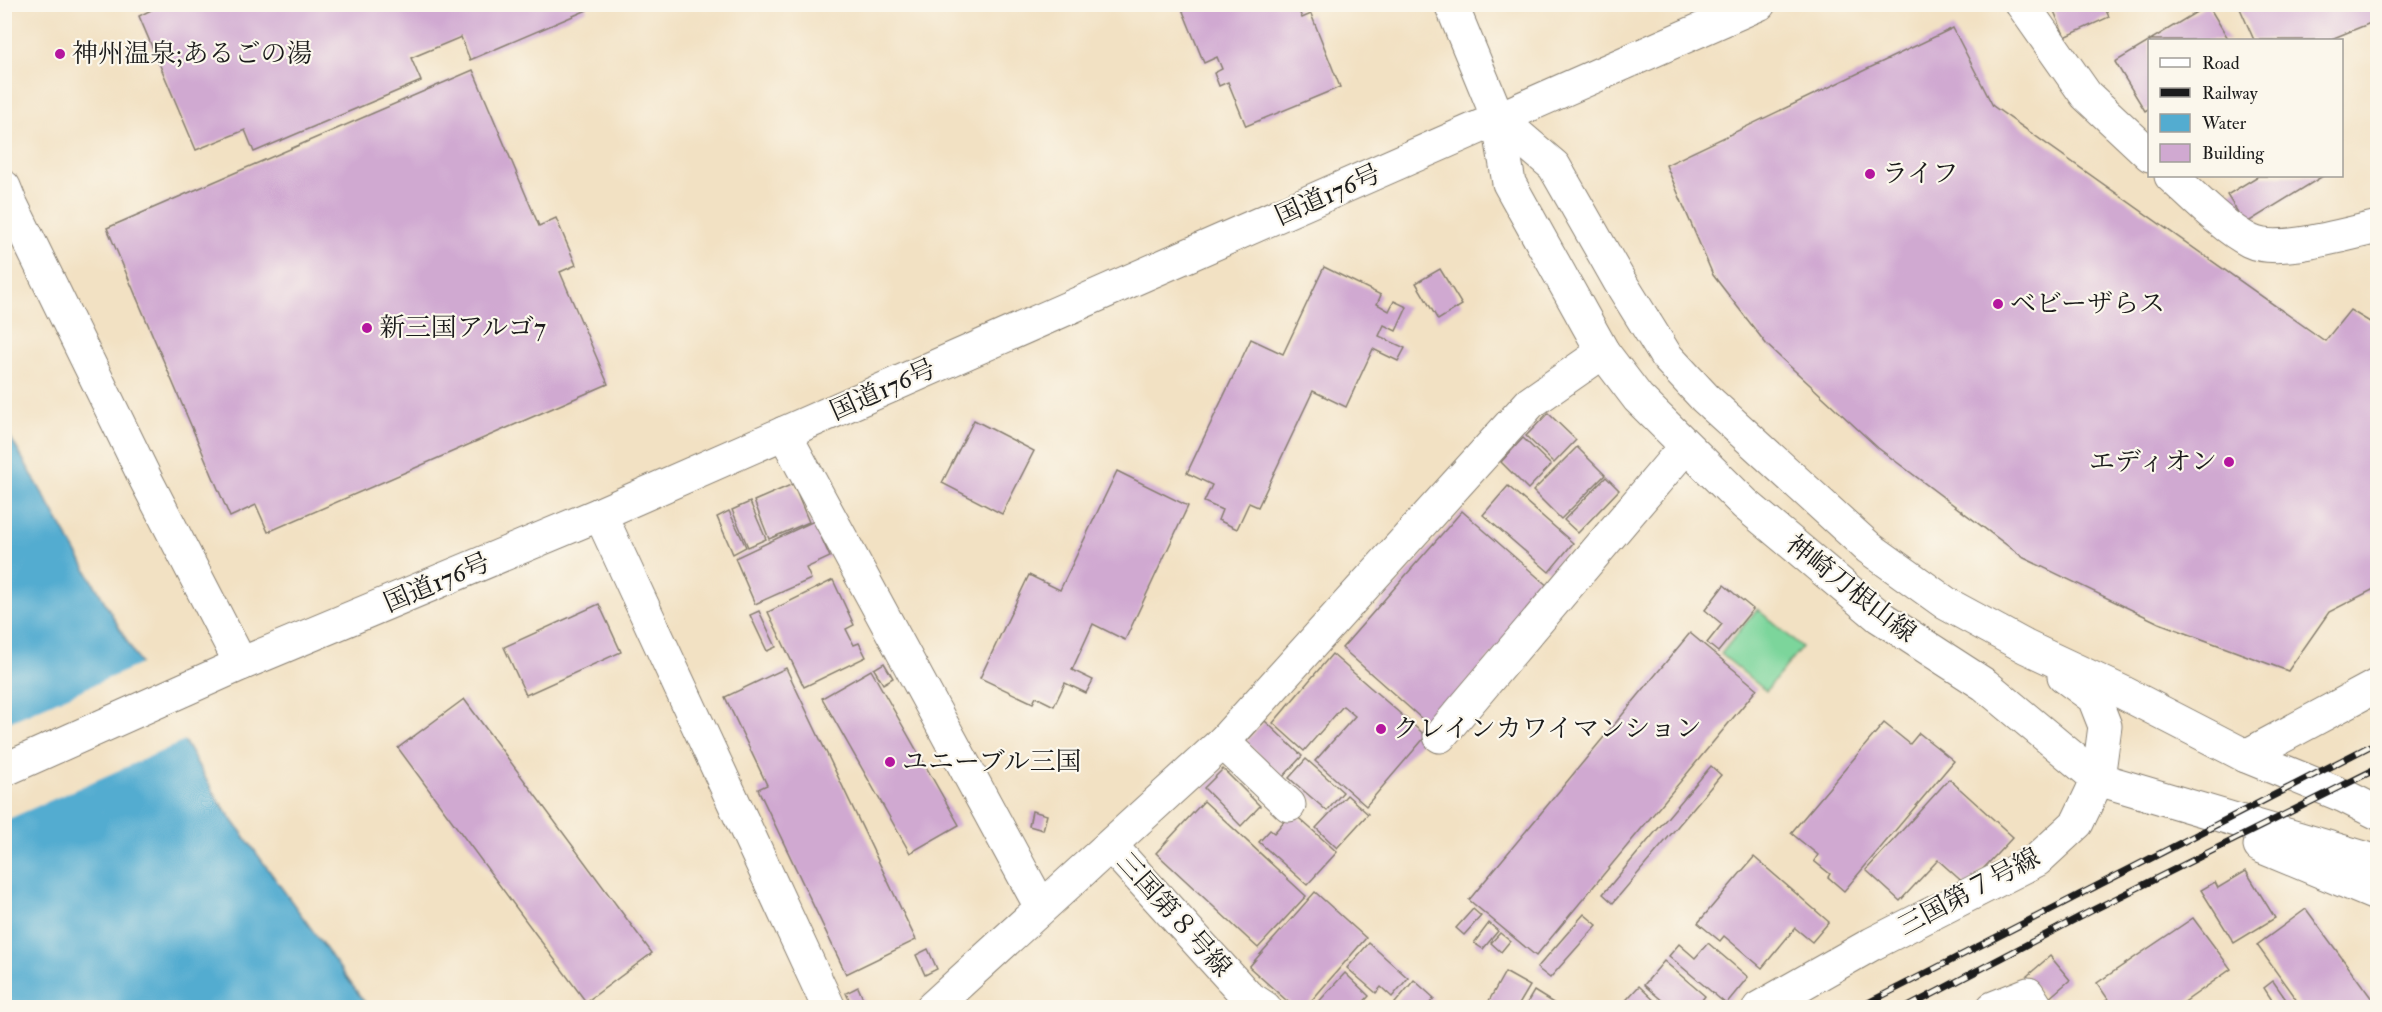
<svg xmlns="http://www.w3.org/2000/svg" width="2382" height="1012" font-family="'IM FELL Double Pica','Noto Serif JP',serif">
	<style>
		.green { fill: #7bd59b; stroke: #4c785c; stroke-width: 1.5 }
		.water { fill: #53acd0; stroke: #386476; stroke-width: 1.5 }
		.pier { fill: #f2e1c3 }
		.building { fill: #d0a9d1 }
		.lines { fill: none; stroke-linecap: round; stroke-linejoin: round }
		.minor-casing { stroke: #877e70; stroke-width: 35 }
		.highway-casing { stroke: #877e70; stroke-width: 35 }
		.minor { stroke: #fff; stroke-width: 33 }
		.highway { stroke: #fff; stroke-width: 33 }
		.rail-casing { stroke: #1c1c1c; stroke-width: 7 }
		.rail { stroke: #fbf7ec; stroke-width: 4.5; stroke-dasharray: 14; stroke-linecap: butt }
		.poi-dot { fill: #b5179e; stroke: #fbf7ec; stroke-width: 2 }
		.labels { text-anchor: middle; dominant-baseline: central; stroke-width: 4.5; stroke-linejoin: round; paint-order: stroke }
		.poi-label { font-size: 26px; fill: #1c1c1c; stroke: #fbf7ec; text-anchor: start }
		.street-label { font-size: 26px; fill: #1c1c1c; stroke: #fbf7ec }
	</style>
	<rect width="100%" height="100%" fill="#fbf7ec"/>
	<filter id="ink" filterUnits="userSpaceOnUse"><feTurbulence type="fractalNoise" baseFrequency=".0167" numOctaves="2"/><feDisplacementMap in="SourceGraphic" scale="12" xChannelSelector="R" yChannelSelector="G"/><feConvolveMatrix kernelMatrix="1 2 1 2 8 2 1 2 1" color-interpolation-filters="sRGB"/></filter>
	<filter id="wash" filterUnits="userSpaceOnUse"><feTurbulence type="fractalNoise" baseFrequency=".008" numOctaves="4" result="noise"/><feDisplacementMap in="SourceGraphic" scale="24" xChannelSelector="R" yChannelSelector="G"/><feGaussianBlur stdDeviation="1.35" result="paint"/><feColorMatrix in="noise" values="0 0 0 0 0 0 0 0 0 0 0 0 0 0 0 0 0 1.4 0 .05"/><feComposite in="paint" operator="in"/></filter>
	<g filter="url(#wash)">
		<rect width="100%" height="100%" fill="#f2e1c3"/>
		<polygon class="green" points="1757,609 1802,647 1766,691 1721,654"/>
		<polygon class="water" points="4,426 218,800 368,1007 5,1007"/>
		<polygon class="pier" points="143,663 187,740 4,821 5,724"/>
		<g id="blocks">
			<g class="building">
				<polygon points="163,4 584,4 587,10 470,60 461,37 411,58 421,81 254,152 245,130 196,150 139,16"/>
				<polygon points="1180,4 1296,4 1302,18 1311,14 1340,87 1246,126 1228,82 1219,86 1214,73 1222,69 1217,57 1204,63"/>
				<polygon points="2051,4 2103,4 2109,17 2065,37"/>
				<polygon points="2238,4 2378,4 2378,20 2329,40 2254,40"/>
				<polygon points="2208,5 2229,40 2150,40"/>
				<polygon points="1953,28 1993,106 2325,341 2350,310 2375,325 2378,323 2378,587 2329,612 2288,671 2159,623 2024,558 1878,448 1767,345 1713,275 1666,165"/>
				<polygon points="2150,41 2150,108 2145,111 2115,62"/>
				<polygon points="473,70 539,226 556,218 576,265 560,272 608,384 268,532 256,505 230,517 107,228"/>
				<polygon points="2258,176 2323,176 2245,224 2227,195"/>
				<polygon points="1324,267 1381,295 1377,304 1389,311 1394,301 1407,307 1396,331 1384,325 1379,336 1405,348 1398,361 1373,349 1346,407 1313,391 1258,507 1249,503 1237,529 1218,520 1222,510 1204,502 1212,485 1187,473 1251,339 1283,354"/>
				<polygon points="1440,269 1462,305 1438,320 1416,283"/>
				<polygon points="1548,413 1576,440 1554,463 1526,436"/>
				<polygon points="974,420 1034,451 1002,514 942,483"/>
				<polygon points="1523,438 1551,465 1528,489 1501,462"/>
				<polygon points="1577,447 1605,475 1561,519 1533,491"/>
				<polygon points="1117,471 1188,506 1125,640 1093,624 1072,670 1093,680 1086,693 1065,683 1054,706 1036,697 1033,703 980,678 1029,575 1060,590"/>
				<polygon points="1606,477 1619,490 1578,533 1564,520"/>
				<polygon points="793,484 809,522 769,539 754,501"/>
				<polygon points="1508,486 1573,543 1549,572 1483,515"/>
				<polygon points="750,502 766,539 748,547 732,510"/>
				<polygon points="729,511 746,547 733,554 717,517"/>
				<polygon points="1462,511 1550,588 1430,726 1342,648"/>
				<polygon points="814,521 830,557 806,568 811,579 755,604 735,558"/>
				<polygon points="833,580 854,625 846,629 854,645 859,643 866,657 804,687 768,612"/>
				<polygon points="1724,585 1753,609 1718,652 1707,643 1722,624 1705,610"/>
				<polygon points="599,604 621,652 526,695 504,647"/>
				<polygon points="759,611 776,647 767,651 750,615"/>
				<polygon points="1690,633 1757,689 1536,956 1469,900"/>
				<polygon points="1332,654 1426,736 1366,806 1315,761 1355,716 1343,706 1304,751 1273,723"/>
				<polygon points="884,663 893,678 883,684 874,669"/>
				<polygon points="786,668 916,940 846,974 758,789 767,785 725,697"/>
				<polygon points="871,670 959,825 910,853 822,698"/>
				<polygon points="464,699 652,953 586,1002 398,748"/>
				<polygon points="1265,721 1302,756 1283,777 1246,742"/>
				<polygon points="1884,723 1910,744 1919,733 1954,761 1844,891 1828,877 1830,874 1814,861 1818,855 1791,833"/>
				<polygon points="1306,759 1343,792 1327,811 1289,778"/>
				<polygon points="1711,766 1721,775 1613,903 1603,894"/>
				<polygon points="1223,769 1260,806 1241,826 1204,788"/>
				<polygon points="1949,779 2013,837 1967,886 1938,860 1900,901 1866,870"/>
				<polygon points="1347,795 1368,814 1337,848 1316,828"/>
				<polygon points="1204,801 1306,896 1258,948 1156,853"/>
				<polygon points="1032,811 1047,815 1043,830 1029,826"/>
				<polygon points="1292,812 1337,852 1307,885 1259,842 1270,830 1274,833"/>
				<polygon points="1754,857 1829,922 1812,942 1795,928 1762,968 1724,936 1720,941 1698,923"/>
				<polygon points="2246,871 2275,918 2234,943 2201,890 2215,882 2218,888"/>
				<polygon points="1315,892 1366,938 1305,1008 1295,1008 1249,967"/>
				<polygon points="1473,909 1481,916 1464,935 1456,928"/>
				<polygon points="2306,909 2378,1007 2378,1008 2302,1008 2257,945"/>
				<polygon points="1584,914 1597,925 1550,978 1537,968"/>
				<polygon points="2193,918 2231,969 2176,1008 2097,1008 2108,999 2097,983"/>
				<polygon points="1489,923 1498,931 1483,949 1474,943"/>
				<polygon points="1500,933 1510,941 1501,952 1491,943"/>
				<polygon points="1369,943 1408,978 1392,997 1381,987 1376,993 1347,968"/>
				<polygon points="1708,943 1748,977 1726,1004 1669,956 1679,944 1695,958"/>
				<polygon points="928,949 937,969 925,975 916,955"/>
				<polygon points="2050,956 2070,980 2047,1000 2027,976"/>
				<polygon points="1664,961 1705,996 1696,1008 1671,1008 1644,985"/>
				<polygon points="1505,972 1530,986 1517,1008 1485,1008"/>
				<polygon points="1345,973 1369,996 1358,1008 1313,1008"/>
				<polygon points="1414,980 1434,998 1426,1008 1391,1008"/>
				<polygon points="2273,981 2292,1008 2277,1008 2264,988"/>
				<polygon points="1639,986 1662,1008 1619,1008"/>
				<polygon points="858,987 867,1008 853,1008 846,993"/>
				<polygon points="1534,991 1558,1006 1556,1008 1524,1008"/>
			</g>
		</g>
	</g>
	<g filter="url(#ink)">
		<use href="#blocks" fill-opacity="0" stroke="#877e70" stroke-width="1.5"/>
		<g class="lines">
			<defs>
				<g id="minor">
					<polyline points="1451,4 1498,118 1509,183 1603,352 1638,398 1745,504 1880,617 1985,685 2098,779 2378,862"/>
					<polyline points="2022,4 2086,95 2150,155"/>
					<polyline points="1498,118 1554,166 1620,282 1666,356 1705,398 1869,548 1947,604 2026,647 2122,692 2246,756 2344,796 2378,813"/>
					<path d="M2171 176C2193 196 2224 228 2250 241 2278 255 2346 234 2378 227"/>
					<polyline points="4,187 10,202 146,480 241,664"/>
					<polyline points="784,433 1041,907"/>
					<polyline points="600,514 829,1008"/>
					<polyline points="1440,736 1685,447"/>
					<polyline points="1223,742 1289,805"/>
					<polyline points="2246,756 2378,685"/>
					<polyline points="1111,846 1247,996 1265,1008"/>
					<polyline points="2260,846 2378,895"/>
					<polyline points="932,1008 1223,742 1530,403 1603,352"/>
					<polyline points="1759,1008 1872,944 2037,860 2077,823 2098,779 2105,726 2094,698 2064,676"/>
					<polyline points="1993,1008 2028,994 2037,1008"/>
				</g>
				<polyline id="highway" points="4,770 241,664 600,514 1759,4"/>
			</defs>
			<use href="#minor" class="minor-casing"/>
			<use href="#highway" class="highway-casing"/>
			<use href="#minor" class="minor"/>
			<use href="#highway" class="highway"/>
			<defs>
				<g id="rail">
					<polyline points="1858,1008 2378,742"/>
					<polyline points="1906,1008 2091,911 2378,768"/>
				</g>
			</defs>
			<use href="#rail" class="rail-casing"/>
			<use href="#rail" class="rail"/>
		</g>
	</g>
	<g class="poi-dot">
		<circle cx="60" cy="54" r="6"/>
		<circle cx="1870" cy="174" r="6"/>
		<circle cx="1998" cy="304" r="6"/>
		<circle cx="367" cy="328" r="6"/>
		<circle cx="2229" cy="462" r="6"/>
		<circle cx="1381" cy="729" r="6"/>
		<circle cx="890" cy="762" r="6"/>
	</g>
	<g class="labels">
		<g class="poi-label">
			<text x="72" y="54">神州温泉;あるごの湯</text>
			<text x="1882" y="174">ライフ</text>
			<text x="2010" y="304">ベビーザらス</text>
			<text x="379" y="328">新三国アルゴ7</text>
			<text x="2217" y="462" text-anchor="end">エディオン</text>
			<text x="1393" y="729">クレインカワイマンション</text>
			<text x="902" y="762">ユニーブル三国</text>
		</g>
		<g class="street-label">
			<text transform="translate(1328 195) rotate(-24)">国道176号</text>
			<text transform="translate(883 390) rotate(-24)">国道176号</text>
			<text transform="translate(437 583) rotate(-23)">国道176号</text>
			<text transform="translate(1851 589) rotate(38)">神崎刀根山線</text>
			<text transform="translate(1969 892) rotate(-28)">三国第７号線</text>
			<text transform="translate(1174 915) rotate(48)">三国第８号線</text>
		</g>
	</g>
	<rect width="2382" height="1012" fill="none" stroke="#fbf7ec" stroke-width="24"/>
	<rect x="2148" y="39" width="195" height="138" fill="#fbf7ec" stroke="#a29f99" stroke-width="1.5"/>
	<rect x="2160" y="58" width="30" height="9" fill="#ffffff" stroke="#a29f99" stroke-width="1.5"/>
	<text x="2202" y="69" font-size="18" fill="#1c1c1c">Road</text>
	<rect x="2160" y="88" width="30" height="9" fill="#1c1c1c" stroke="#a29f99" stroke-width="1.5"/>
	<text x="2202" y="99" font-size="18" fill="#1c1c1c">Railway</text>
	<rect x="2160" y="114" width="30" height="18" fill="#53acd0" stroke="#a29f99" stroke-width="1.5"/>
	<text x="2202" y="129" font-size="18" fill="#1c1c1c">Water</text>
	<rect x="2160" y="144" width="30" height="18" fill="#d0a9d1" stroke="#a29f99" stroke-width="1.5"/>
	<text x="2202" y="159" font-size="18" fill="#1c1c1c">Building</text>
</svg>
